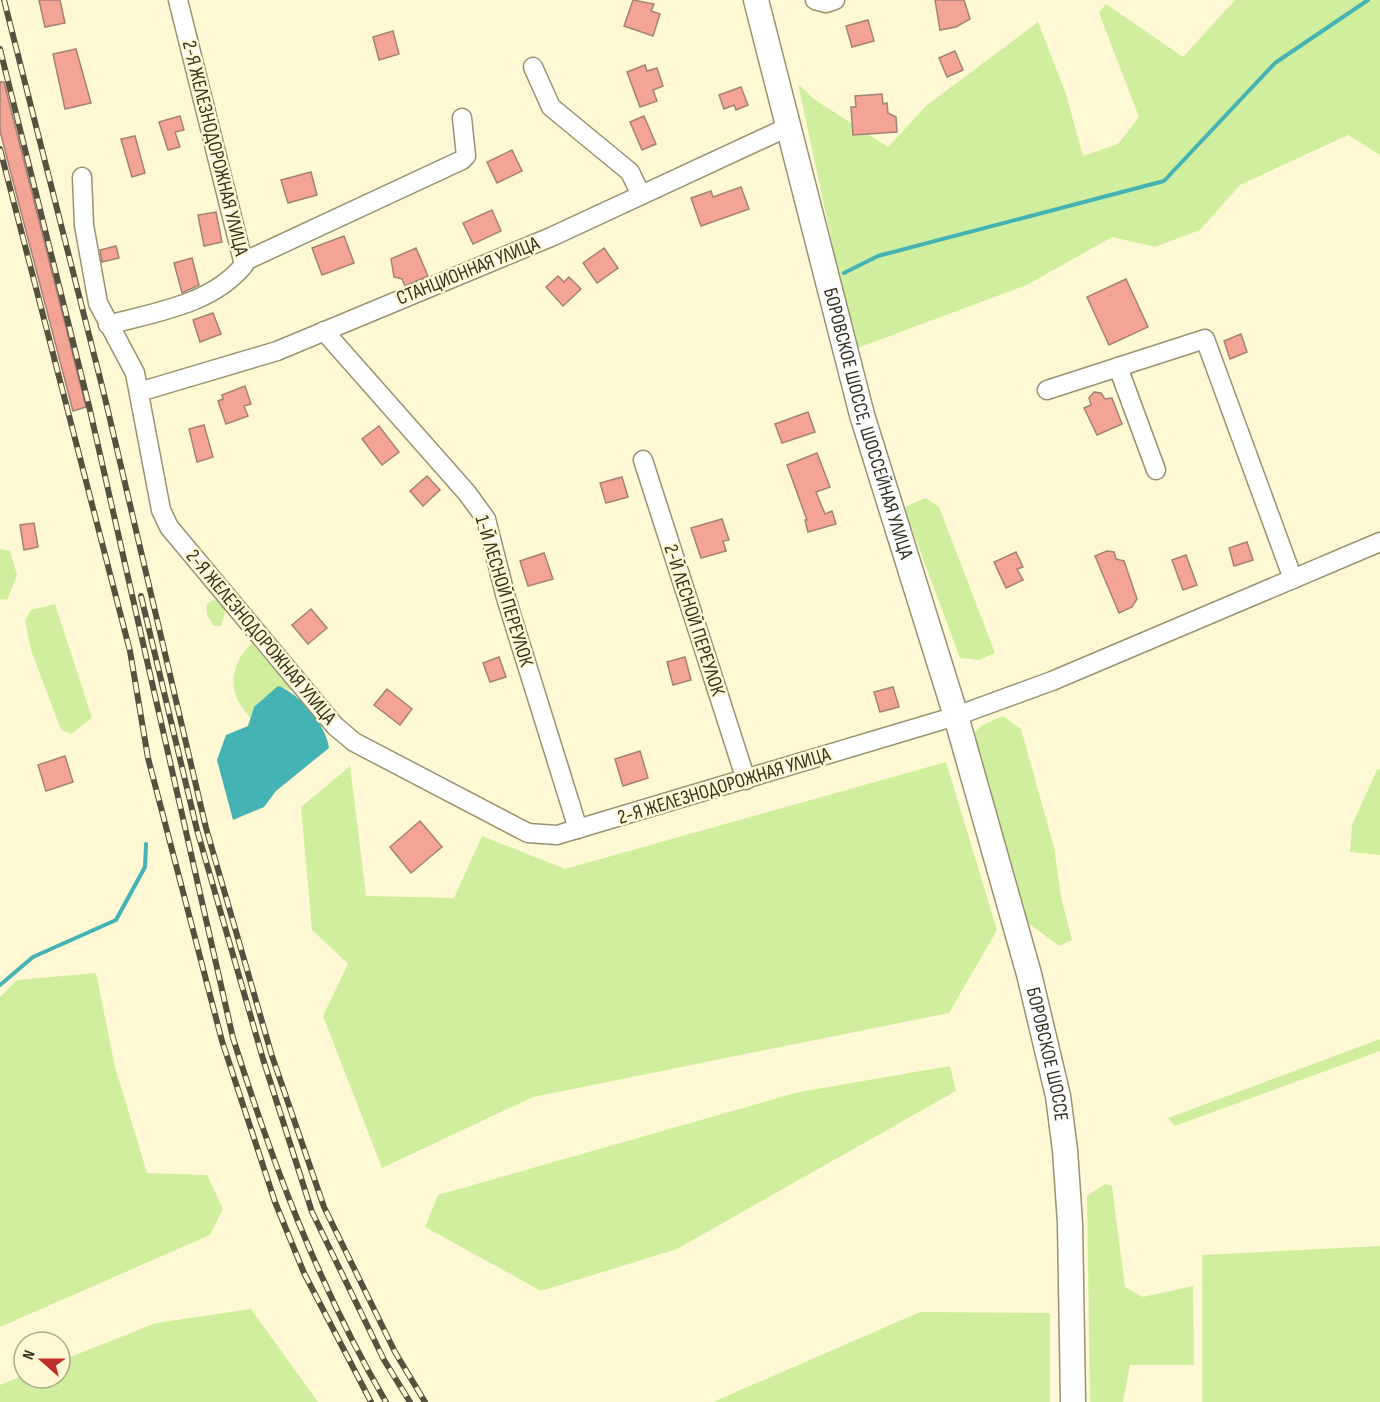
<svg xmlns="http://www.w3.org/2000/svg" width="1380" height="1402" font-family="'Sofia Sans Condensed',sans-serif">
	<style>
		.green { fill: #d0ef9e }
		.water { fill: #45b3b3 }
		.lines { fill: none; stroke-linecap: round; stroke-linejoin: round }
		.stream { stroke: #45b3b3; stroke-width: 4 }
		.building { fill: #f4a494; stroke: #a58078; stroke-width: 1.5 }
		.minor-casing { stroke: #989270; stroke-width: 21 }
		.major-casing { stroke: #989270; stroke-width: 27 }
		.minor { stroke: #fff; stroke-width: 18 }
		.major { stroke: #fff; stroke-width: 24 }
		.rail-casing { stroke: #545140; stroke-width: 6 }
		.rail { stroke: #fff8d4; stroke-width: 4; stroke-dasharray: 11; stroke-linecap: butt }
		.labels { text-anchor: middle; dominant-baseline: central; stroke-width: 5; stroke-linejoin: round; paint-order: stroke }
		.street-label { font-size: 20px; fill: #333123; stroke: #fff8d4 }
	</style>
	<rect width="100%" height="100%" fill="#fff8d4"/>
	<g class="green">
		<polygon points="1235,0 1380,0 1380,155 1348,135 1240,185 1200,230 1155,247 1112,237 1027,285 855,349 798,84 814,99 888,147 927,105 1038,22 1066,94 1083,156 1118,144 1139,117 1099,13 1106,4 1183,57"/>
		<polygon points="926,498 939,507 995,653 979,660 960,658 909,521 905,507"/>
		<polygon points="0,549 10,551 17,575 7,600 0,599"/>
		<polygon points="213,600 220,601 226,609 221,626 214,626 207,615 206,605"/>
		<polygon points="55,604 92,718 71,734 61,730 31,650 25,621 31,610"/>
		<path d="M252 644 282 678 297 689 290 690 278 687 254 707 250 718C245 710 237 702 235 693 230 676 238 654 252 644Z"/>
		<polygon points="1003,716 1021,729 1054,847 1061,897 1072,940 1059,946 1024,920 972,735 982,725"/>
		<polygon points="946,762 997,930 949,1013 533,1097 382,1168 323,1016 348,964 312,930 301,807 350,766 366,896 454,898 482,836 565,869"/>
		<polygon points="1380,769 1380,855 1350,852 1352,825 1377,770"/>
		<polygon points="96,973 115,1067 147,1173 207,1175 223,1209 210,1235 0,1327 0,997 17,980"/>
		<polygon points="1380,1039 1380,1051 1175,1126 1168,1118"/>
		<polygon points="950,1066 956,1091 677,1249 541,1291 425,1227 438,1195 799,1092"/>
		<polygon points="1105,1184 1112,1186 1125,1287 1143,1297 1193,1286 1194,1365 1130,1365 1123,1402 1090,1402 1087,1196"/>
		<polygon points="1380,1246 1380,1402 1202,1402 1202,1255"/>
		<polygon points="251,1309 318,1402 0,1402 0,1385 24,1375 24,1378 60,1378 60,1361 156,1323"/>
		<polygon points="920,1312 1050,1313 1050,1402 713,1402"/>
	</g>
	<path class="water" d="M278 686C299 693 327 726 329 748L276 791 264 807 233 820 217 760 226 735 248 726 254 707Z"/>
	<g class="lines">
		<g class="stream">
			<polyline points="844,273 878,256 1164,181 1275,63 1368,0"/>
			<polyline points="0,985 33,957 116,920 145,867 146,844"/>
		</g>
	</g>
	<g class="building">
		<polygon points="39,0 60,0 65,23 45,27"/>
		<polygon points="633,0 654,4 651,11 660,14 653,36 624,26"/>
		<polygon points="935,0 964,0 970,19 956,27 940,30"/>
		<polygon points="868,20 874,41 852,47 846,26"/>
		<polygon points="393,31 399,54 379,60 373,37"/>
		<polygon points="76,49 91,103 65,109 53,54"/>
		<polygon points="955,51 963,70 947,77 939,58"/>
		<polygon points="645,65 647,71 657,68 663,86 653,90 657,101 640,107 627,72"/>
		<polygon points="0,82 4,82 86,407 73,411 0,131"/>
		<polygon points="741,87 748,105 736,110 734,105 724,109 719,95"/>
		<polygon points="882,94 883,104 887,103 888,113 896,117 897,132 853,135 851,107 856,107 855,96"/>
		<polygon points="180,116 184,130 175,132 180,147 168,150 159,122"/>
		<polygon points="644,116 656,144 642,150 630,122"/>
		<polygon points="135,136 145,173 132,177 121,139"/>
		<polygon points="512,150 522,171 497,183 487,162"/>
		<polygon points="311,172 317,195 288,203 281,180"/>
		<polygon points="741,187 749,209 701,226 691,198 711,191 713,197"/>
		<polygon points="492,210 501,231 473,244 463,223"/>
		<polygon points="216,212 222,242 204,246 198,215"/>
		<polygon points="344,236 354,263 322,275 312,248"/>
		<polygon points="116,246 119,258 102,262 100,250"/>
		<polygon points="416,248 428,276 405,286 402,279 394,277 391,259"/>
		<polygon points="604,248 618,268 597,283 583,263"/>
		<polygon points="192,258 199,285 182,293 174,263"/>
		<polygon points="558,276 564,282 569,277 581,289 563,306 546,287"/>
		<polygon points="1126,279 1148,327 1109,345 1087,297"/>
		<polygon points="213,313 221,334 200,342 193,320"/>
		<polygon points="1241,334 1247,352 1230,359 1224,341"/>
		<polygon points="245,386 251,404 244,406 248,416 226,424 218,401 223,399 222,395"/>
		<polygon points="1094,392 1101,393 1105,399 1112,398 1122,424 1097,435 1084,408 1091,405 1089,398"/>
		<polygon points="808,412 815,432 782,443 775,424"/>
		<polygon points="204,425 213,457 197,462 189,429"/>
		<polygon points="379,426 399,452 382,465 362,439"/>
		<polygon points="817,453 830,487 816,492 825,514 832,511 836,524 808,532 805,520 807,520 787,465"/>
		<polygon points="427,476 440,490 423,506 410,491"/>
		<polygon points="622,477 628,497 606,503 600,483"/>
		<polygon points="722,519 729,540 723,541 726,551 701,558 691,528"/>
		<polygon points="34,523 38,547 24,550 20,525"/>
		<polygon points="1247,542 1253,560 1234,566 1229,548"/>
		<polygon points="1107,551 1114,552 1116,559 1124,561 1137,599 1132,607 1119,613 1095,556"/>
		<polygon points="1016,552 1023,567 1017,569 1023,580 1006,588 994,562"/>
		<polygon points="544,553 553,579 528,586 520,561"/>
		<polygon points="1186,555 1197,585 1183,590 1172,560"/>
		<polygon points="311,609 327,628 308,644 292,625"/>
		<polygon points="499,657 506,677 490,682 483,663"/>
		<polygon points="685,657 691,680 673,685 667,662"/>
		<polygon points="893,687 899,707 880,712 874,692"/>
		<polygon points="387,689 412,709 400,725 374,705"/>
		<polygon points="640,751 648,778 623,786 615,759"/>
		<polygon points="65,756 73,782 46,791 38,765"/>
		<polygon points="420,821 442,847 411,873 390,847"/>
	</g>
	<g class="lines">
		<defs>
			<g id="minor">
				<polyline points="815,0 826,3 835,0"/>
				<polyline points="533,67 551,107 630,172 641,195"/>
				<polyline points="82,177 84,225 98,303 135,373 161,510 169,527 335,726 354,742 528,833 557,835 956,716 1052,681 1380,542"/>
				<polyline points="245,261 462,160 466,156 462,118"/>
				<path d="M108 325C155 312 211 305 244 265L178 0"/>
				<polyline points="324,331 467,493 486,519 506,598 578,829"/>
				<polyline points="1118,367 1156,470"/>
				<polyline points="1047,390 1205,339 1293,579"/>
				<polyline points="139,392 277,351 551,237 788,127"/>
				<polyline points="643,460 746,780"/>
			</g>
			<g id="major">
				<path id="s1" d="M756 0 862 415 956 716 1029 974 1058 1096 1065 1150 1070 1223 1073 1402"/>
			</g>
		</defs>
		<use href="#minor" class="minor-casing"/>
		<use href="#major" class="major-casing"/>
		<use href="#minor" class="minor"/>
		<use href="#major" class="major"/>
		<defs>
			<g id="rail">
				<polyline points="4,0 104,394 206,828 272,1056 324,1207 395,1352 425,1402"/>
				<path d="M0 49 89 406 233 1038C273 1165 319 1287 386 1402"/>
				<polyline points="0,149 130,651 148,758 222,1041 275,1202 304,1273 371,1402"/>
				<polyline points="141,596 197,830 263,1059 312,1212 384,1360 410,1402"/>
			</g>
		</defs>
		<use href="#rail" class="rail-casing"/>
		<use href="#rail" class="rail"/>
	</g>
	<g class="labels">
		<g class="street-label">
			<text transform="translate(215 148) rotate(76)">2-Я ЖЕЛЕЗНОДОРОЖНАЯ УЛИЦА</text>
			<text transform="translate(468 271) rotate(-22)">СТАНЦИОННАЯ УЛИЦА</text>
			<text stroke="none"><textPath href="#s1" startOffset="438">БОРОВСКОЕ ШОССЕ, ШОССЕЙНАЯ УЛИЦА</textPath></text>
			<text transform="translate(504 591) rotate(73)">1-Й ЛЕСНОЙ ПЕРЕУЛОК</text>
			<text transform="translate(694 620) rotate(72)">2-Й ЛЕСНОЙ ПЕРЕУЛОК</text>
			<text transform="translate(261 637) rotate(50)">2-Я ЖЕЛЕЗНОДОРОЖНАЯ УЛИЦА</text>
			<text transform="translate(724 786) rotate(-17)">2-Я ЖЕЛЕЗНОДОРОЖНАЯ УЛИЦА</text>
			<text stroke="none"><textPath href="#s1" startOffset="1094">БОРОВСКОЕ ШОССЕ</textPath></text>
		</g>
	</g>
	<g transform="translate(42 1360) rotate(291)"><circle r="28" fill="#fff8d4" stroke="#ada88d" stroke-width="1.5"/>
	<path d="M0-4.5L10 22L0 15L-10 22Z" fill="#be2f2a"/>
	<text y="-9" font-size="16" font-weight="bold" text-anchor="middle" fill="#333123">N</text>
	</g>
</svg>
